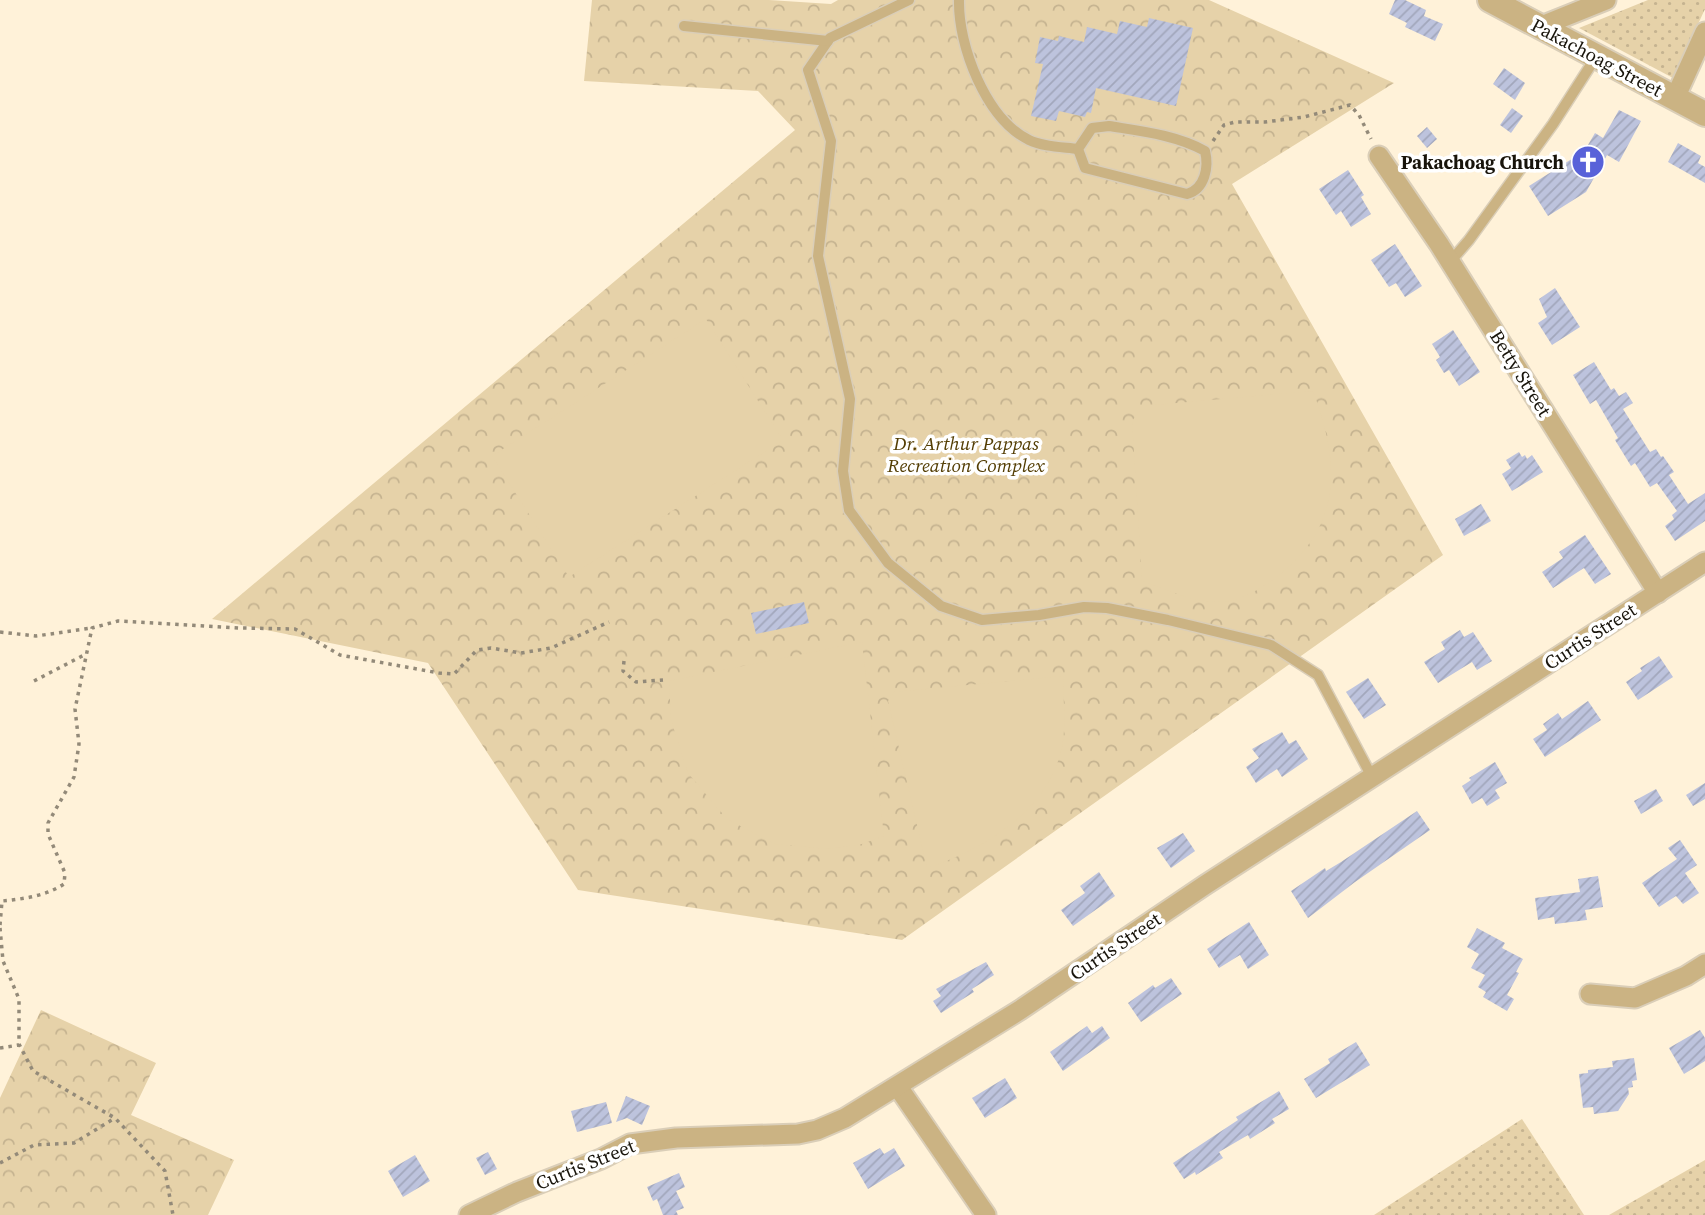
<svg xmlns="http://www.w3.org/2000/svg" width="1705" height="1215" font-family="'Source Serif 4',serif">
	<style>
		.grass { fill: url(#grass-dots) }
		.park { fill: url(#park-crowns) }
		.pitch { fill: #e6d2a9 }
		.building { fill: url(#building-hatch) }
		.lines { fill: none; stroke-linecap: round; stroke-linejoin: round }
		.service-casing { stroke: #daceb8; stroke-width: 13 }
		.minor-casing { stroke: #daceb8; stroke-width: 23 }
		.tertiary-casing { stroke: #daceb8; stroke-width: 28 }
		.path { stroke: #938a79; stroke-width: 3.5; stroke-dasharray: 3.5 5; stroke-linecap: butt }
		.service { stroke: #cbb383; stroke-width: 10 }
		.minor { stroke: #cbb383; stroke-width: 19 }
		.tertiary { stroke: #cbb383; stroke-width: 24 }
		.labels { text-anchor: middle; dominant-baseline: central; stroke-width: 7; stroke-linejoin: round; paint-order: stroke }
		.street-label { font-size: 19px; fill: #18140b; stroke: #fff }
		.poi-label { font-size: 19px; font-weight: bold; fill: #18140b; stroke: #fff; text-anchor: end }
		.park-label { font-size: 19px; font-style: italic; fill: #533d03; stroke: #fff }
	</style>
	<defs>
		<pattern id="grass-dots" width="8" height="8" patternUnits="userSpaceOnUse" patternTransform="scale(1.75)"><rect width="8" height="8" fill="#e6d2a9"/><path d="M2 2h.1M6 6h.1" fill="none" stroke="#c5b390" stroke-width="1.8" stroke-linecap="round"/></pattern>
		<pattern id="park-crowns" width="20" height="18" patternUnits="userSpaceOnUse" patternTransform="scale(1.75)"><rect width="20" height="18" fill="#e6d2a9"/><path d="M2 6a3 3 0 1 1 6 0M12 15a3 3 0 1 1 6 0" fill="none" stroke="#c5b390"/></pattern>
		<pattern id="building-hatch" width="6" height="6" patternUnits="userSpaceOnUse" patternTransform="scale(1.75)"><rect width="6" height="6" fill="#bdc3dd"/><path d="M-1 1l2-2M0 6l6-6M5 7l2-2" fill="none" stroke="#a2a7bc"/></pattern>
	</defs>
	<rect width="100%" height="100%" fill="#fff2d9"/>
	<g class="grass">
		<polygon points="1648,0 1705,0 1705,9 1673,78 1579,28"/>
		<polygon points="1522,1119 1584,1215 1374,1215"/>
		<polygon points="1705,1160 1705,1215 1609,1215"/>
	</g>
	<g class="park">
		<polygon points="592,0 769,0 831,4 838,0 1209,0 1394,83 1232,184 1443,555 902,940 578,890 428,663 212,619 795,130 758,91 584,81"/>
		<polygon points="41,1010 156,1063 131,1115 234,1160 208,1215 0,1215 0,1098"/>
	</g>
	<g class="pitch">
		<polygon points="706,319 783,440 569,577 492,456"/>
		<path d="M1313 391C1338 458 1344 519 1285 570 1272 582 1247 598 1229 601 1200 606 1169 590 1142 581L1132 421 1143 406Z"/>
		<polygon points="862,642 884,836 862,844 829,849 775,844 727,819 688,773 671,720 669,681"/>
		<path d="M1063 676C1063 697 1066 720 1063 741 1053 808 986 849 927 868L888 701 894 692Z"/>
	</g>
	<g class="building">
		<polygon points="1395,0 1405,0 1426,10 1424,16 1443,24 1435,41 1405,27 1407,23 1389,14"/>
		<polygon points="1149,18 1193,28 1176,106 1096,88 1091,113 1087,112 1085,117 1059,111 1056,121 1031,116 1043,64 1035,63 1040,37 1058,41 1059,36 1084,42 1087,27 1117,34 1120,21 1147,27"/>
		<polygon points="1504,68 1525,83 1515,100 1493,84"/>
		<polygon points="1512,108 1523,116 1511,133 1500,125"/>
		<polygon points="1619,110 1641,121 1619,162 1607,155 1586,192 1548,216 1529,186 1578,155 1583,148 1585,150 1595,133 1603,138"/>
		<polygon points="1427,127 1437,139 1427,148 1417,136"/>
		<polygon points="1678,143 1701,156 1698,163 1705,167 1705,183 1668,162"/>
		<polygon points="1348,170 1364,195 1361,197 1371,214 1351,227 1341,211 1336,215 1319,189"/>
		<polygon points="1395,244 1422,286 1405,297 1396,283 1389,287 1371,260"/>
		<polygon points="1555,288 1580,327 1552,345 1538,323 1547,317 1539,299"/>
		<polygon points="1453,330 1480,372 1459,386 1449,370 1444,373 1436,360 1440,357 1432,344"/>
		<polygon points="1594,362 1611,390 1614,388 1619,396 1626,392 1633,403 1623,409 1650,452 1656,449 1661,457 1663,456 1674,472 1669,475 1688,504 1705,493 1705,521 1675,541 1665,526 1674,519 1672,515 1677,511 1657,483 1650,487 1635,463 1631,466 1615,440 1618,438 1596,400 1590,404 1573,375"/>
		<polygon points="1519,452 1522,457 1525,455 1527,459 1532,455 1543,472 1512,491 1502,474 1511,468 1506,460"/>
		<polygon points="1481,504 1491,521 1464,536 1455,519"/>
		<polygon points="1585,535 1611,574 1595,584 1584,568 1553,588 1542,572 1563,558 1559,552"/>
		<polygon points="804,602 809,623 756,634 751,613"/>
		<polygon points="1460,630 1464,637 1473,632 1492,661 1477,670 1472,662 1438,683 1424,662 1445,649 1441,642"/>
		<polygon points="1659,656 1673,677 1638,700 1626,682 1642,671 1640,668"/>
		<polygon points="1368,678 1386,705 1364,719 1346,692"/>
		<polygon points="1588,701 1601,720 1545,757 1533,739 1547,730 1543,724 1558,713 1562,719"/>
		<polygon points="1282,732 1289,744 1296,740 1308,759 1282,777 1277,769 1256,783 1246,767 1259,758 1252,749"/>
		<polygon points="1495,762 1507,783 1495,790 1500,798 1487,806 1482,798 1472,804 1462,786 1471,780 1469,778"/>
		<polygon points="1705,783 1705,799 1693,806 1686,795"/>
		<polygon points="1656,789 1663,801 1641,814 1634,801"/>
		<polygon points="1417,811 1430,830 1355,882 1308,918 1291,891 1325,868 1326,871 1341,862"/>
		<polygon points="1183,833 1195,851 1171,868 1157,848"/>
		<polygon points="1680,840 1697,865 1685,873 1699,893 1683,904 1676,896 1659,907 1642,883 1677,859 1668,848"/>
		<polygon points="1099,872 1115,896 1073,926 1061,910 1085,893 1080,886"/>
		<polygon points="1598,876 1603,907 1585,910 1587,920 1555,924 1554,917 1538,920 1535,898 1580,892 1578,879"/>
		<polygon points="1249,922 1269,955 1248,969 1240,955 1219,968 1207,949"/>
		<polygon points="1477,928 1505,943 1502,948 1523,959 1516,972 1519,973 1507,995 1514,999 1507,1011 1483,997 1486,992 1478,987 1485,975 1471,968 1479,954 1467,947"/>
		<polygon points="986,962 994,975 972,989 974,992 941,1013 933,1001 941,996 936,989"/>
		<polygon points="1171,978 1182,994 1141,1022 1128,1003 1153,985 1155,988"/>
		<polygon points="1087,1026 1092,1033 1102,1026 1110,1038 1063,1071 1050,1052"/>
		<polygon points="1700,1030 1705,1038 1705,1061 1684,1074 1669,1048"/>
		<polygon points="1356,1042 1370,1065 1316,1098 1304,1079 1330,1063 1328,1059"/>
		<polygon points="1634,1058 1637,1080 1632,1081 1633,1087 1628,1088 1629,1094 1618,1111 1594,1114 1593,1107 1583,1108 1579,1074 1588,1073 1588,1070 1613,1067 1612,1061"/>
		<polygon points="1005,1078 1017,1098 985,1118 972,1098"/>
		<polygon points="1279,1091 1289,1109 1272,1119 1275,1123 1250,1139 1248,1135 1219,1152 1223,1158 1196,1175 1195,1172 1184,1179 1173,1163 1238,1120 1236,1117"/>
		<polygon points="626,1096 650,1106 642,1125 627,1118 616,1122"/>
		<polygon points="606,1102 612,1123 577,1132 571,1111"/>
		<polygon points="880,1148 884,1154 894,1148 905,1166 868,1189 853,1163"/>
		<polygon points="488,1152 497,1169 485,1175 476,1158"/>
		<polygon points="415,1155 430,1181 403,1197 388,1171"/>
		<polygon points="679,1173 685,1187 676,1191 684,1208 676,1211 678,1215 663,1215 657,1199 653,1201 647,1187"/>
	</g>
	<g class="lines">
		<defs>
			<g id="service">
				<polyline points="909,0 830,38 808,70 831,141 818,256 850,399 843,471 849,510 888,563 941,606 982,620 1039,615 1084,607 1107,608 1168,620 1271,645 1318,675 1372,777"/>
				<path d="M959 0C958 46 986 119 1029 140 1043 147 1063 147 1078 149"/>
				<polyline points="684,26 828,41"/>
				<path d="M1109 126C1140 131 1177 135 1205 151 1209 167 1205 189 1187 194L1085 168 1078 149 1092 128Z"/>
				<polyline points="1450,262 1469,240 1553,124 1596,57"/>
			</g>
			<g id="minor">
				<polyline points="1539,27 1606,0"/>
				<polyline points="1675,98 1705,32"/>
				<polyline points="1379,156 1439,244 1658,593"/>
				<polyline points="1590,994 1635,998 1686,976 1705,964"/>
				<polyline points="898,1087 986,1215"/>
				<polyline points="469,1215 517,1192 601,1159 630,1144 676,1138 798,1134 817,1130 845,1118 1020,1010 1205,885 1705,562"/>
			</g>
			<polyline id="tertiary" points="1490,0 1705,114"/>
		</defs>
		<use href="#service" class="service-casing"/>
		<use href="#minor" class="minor-casing"/>
		<use href="#tertiary" class="tertiary-casing"/>
		<g class="path">
			<polyline points="1213,141 1224,125 1235,122 1265,122 1304,117 1350,105 1359,115 1371,139"/>
			<polyline points="0,632 36,636 92,628"/>
			<polyline points="624,661 623,671 636,682 663,680"/>
			<polyline points="34,681 86,654"/>
			<path d="M0 925 2 901C23 899 46 896 64 884L65 873 48 834V823L74 777 79 744 75 709 92 628 118 621 240 628 295 629 340 655 439 673 454 674 477 650 491 648 521 653 551 648 609 622"/>
			<polyline points="0,928 3,961 19,999 19,1044 33,1071 115,1118 165,1171 173,1215"/>
			<polyline points="0,1048 19,1045"/>
			<polyline points="0,1163 34,1145 74,1143 115,1118"/>
		</g>
		<use href="#service" class="service"/>
		<use href="#minor" class="minor"/>
		<use href="#tertiary" class="tertiary"/>
	</g>
	<defs>
		<symbol id="church-disc" viewBox="-11 -11 22 22"><circle r="9.5" fill="#5862d9" stroke="#fff"/><path d="M-1.2-6h2.4v3.5h3.3v2.4h-3.3V6h-2.4V-.1h-3.3v-2.4h3.3Z" fill="#fff"/></symbol>
	</defs>
	<g fill-rule="evenodd">
		<use href="#church-disc" x="1569" y="143" width="38" height="38"/>
	</g>
	<g class="labels">
		<g class="street-label">
			<text transform="translate(1597 57) rotate(28)">Pakachoag Street</text>
			<text transform="translate(1521 373) rotate(58)">Betty Street</text>
			<text transform="translate(1590 636) rotate(-33)">Curtis Street</text>
			<text transform="translate(1115 946) rotate(-34)">Curtis Street</text>
			<text transform="translate(585 1164) rotate(-22)">Curtis Street</text>
		</g>
		<g class="poi-label">
			<text x="1564" y="162">Pakachoag Church</text>
		</g>
		<g class="park-label">
			<text x="966" y="443">Dr. Arthur Pappas<tspan x="966" dy="22">Recreation Complex</tspan></text>
		</g>
	</g>
</svg>
